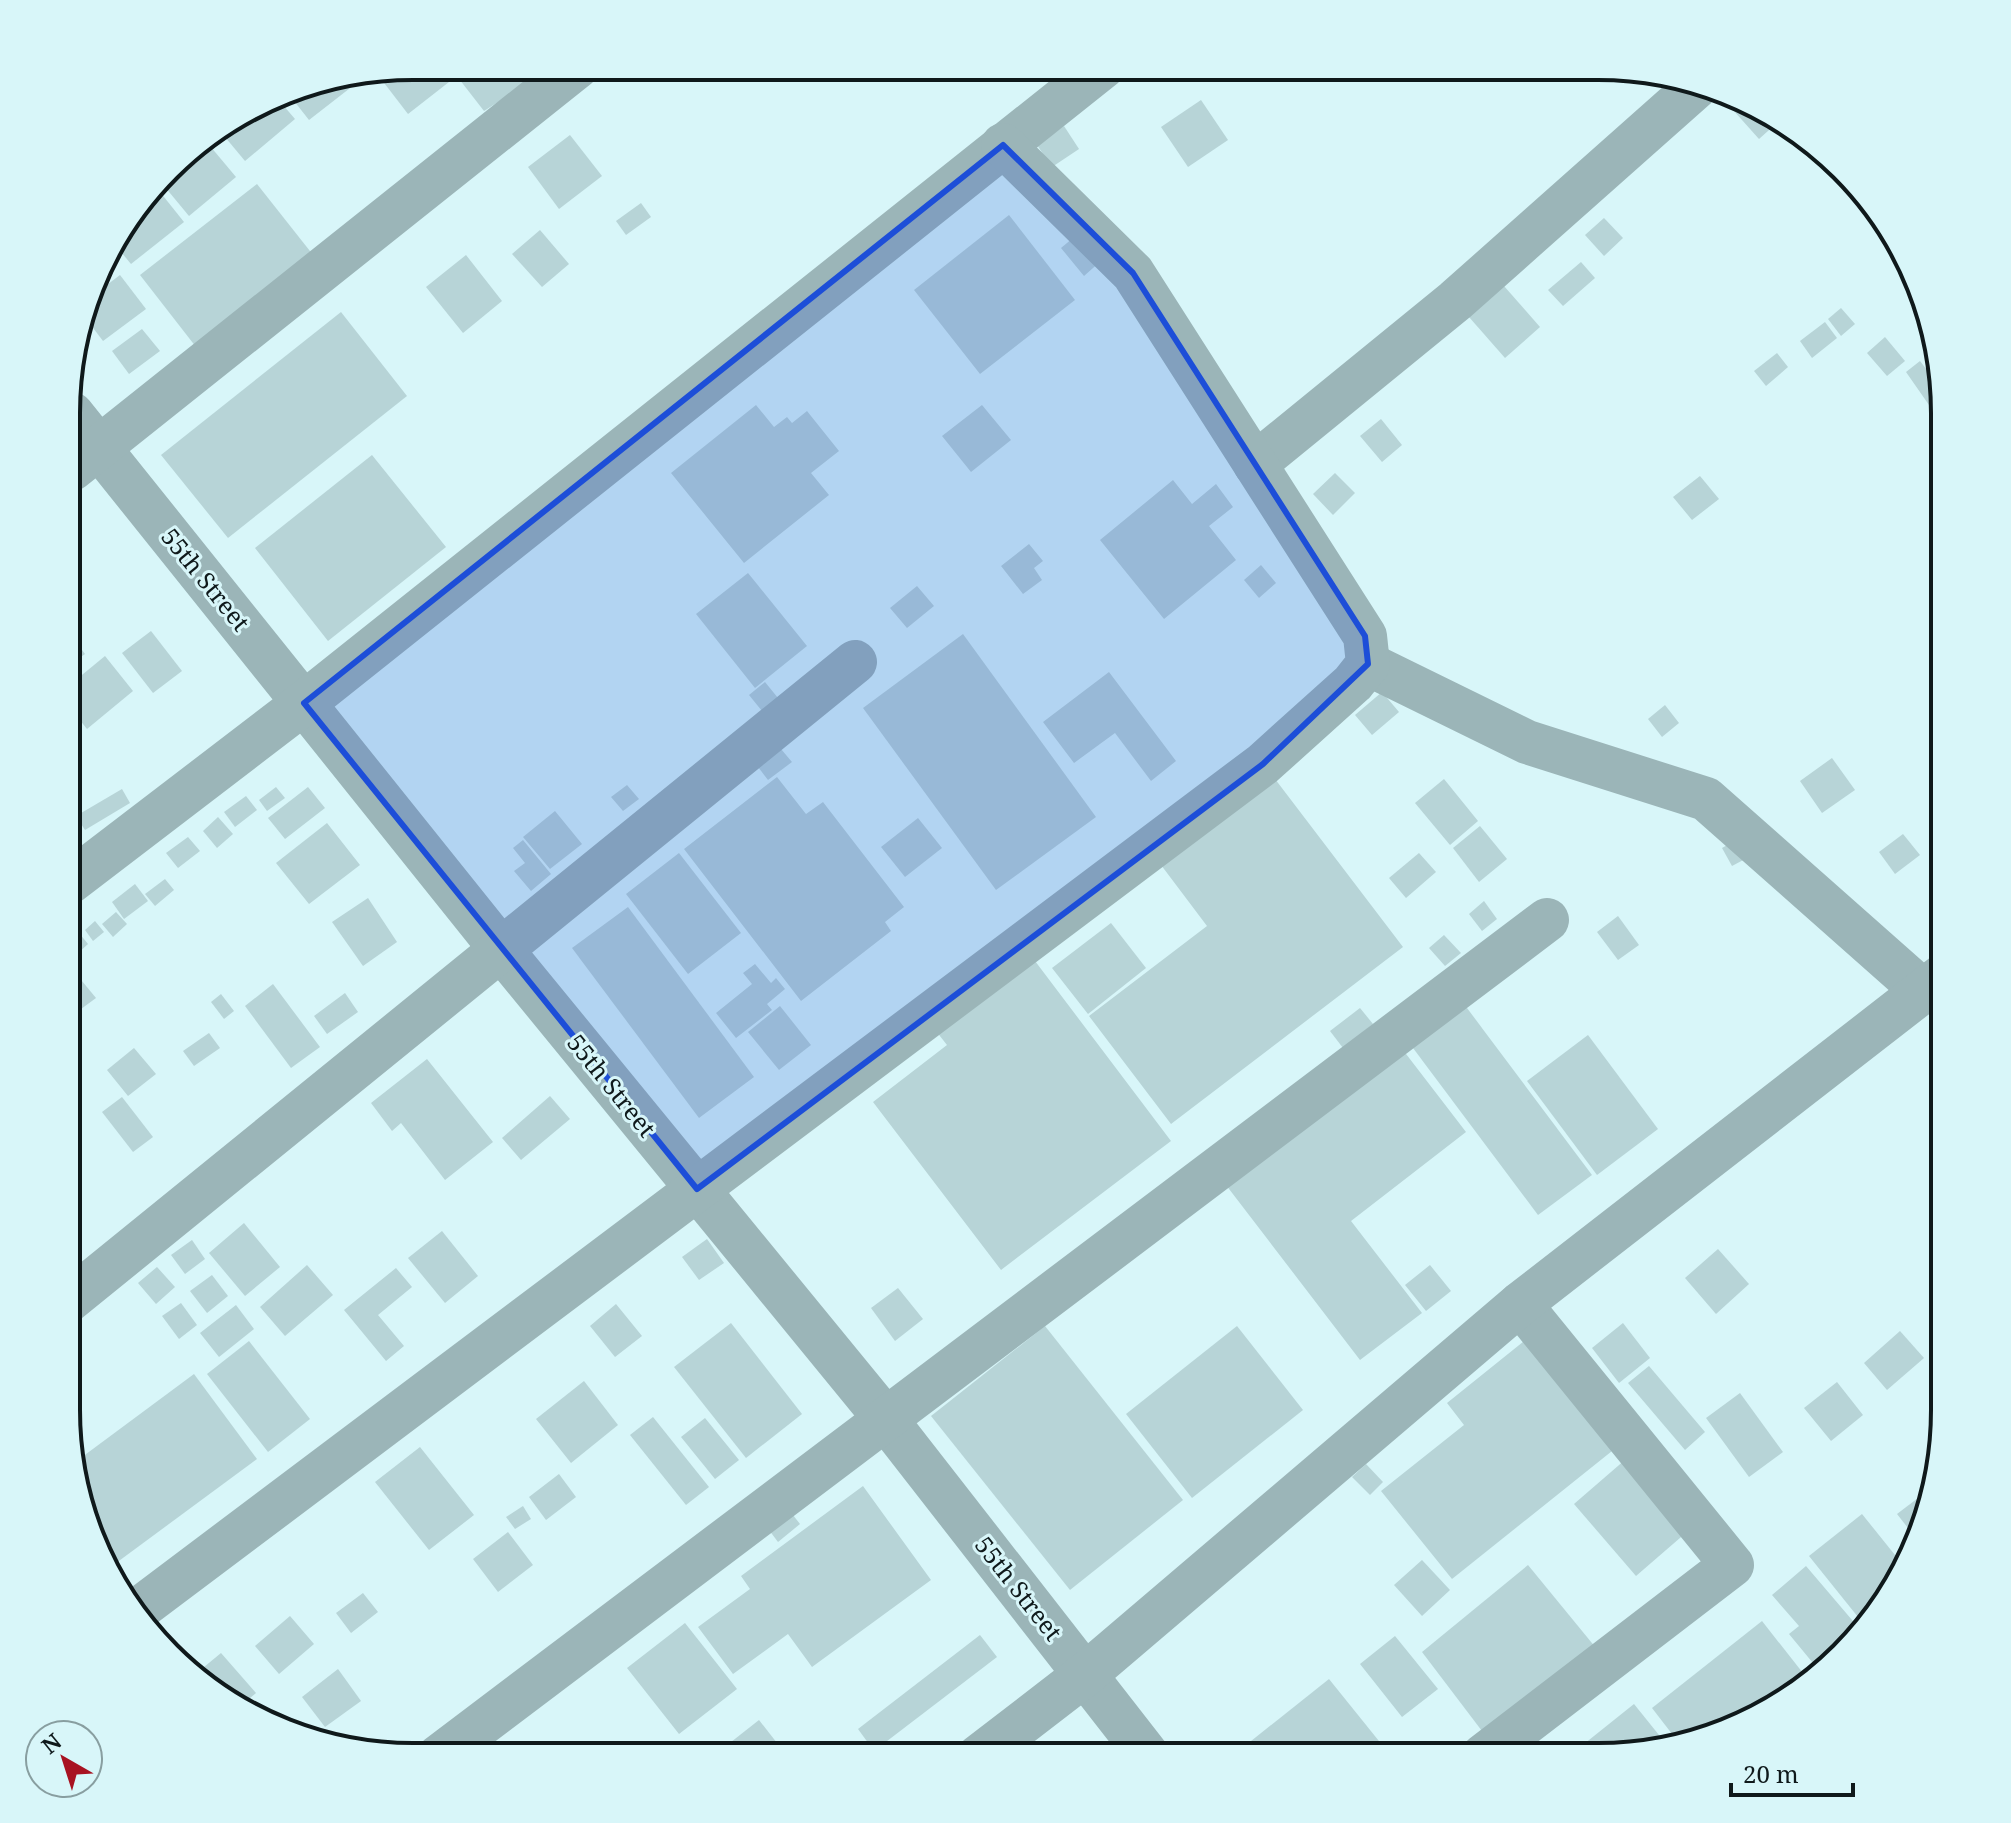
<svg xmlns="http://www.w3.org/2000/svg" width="2011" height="1823" font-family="'Noto Serif',serif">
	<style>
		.building { fill: #b7d4d7 }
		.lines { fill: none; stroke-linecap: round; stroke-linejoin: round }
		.minor { stroke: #9bb5b8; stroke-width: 44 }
		.marked { fill: #1d4ed8; fill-opacity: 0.2; stroke: #1d4ed8; stroke-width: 6; stroke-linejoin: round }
		.labels { text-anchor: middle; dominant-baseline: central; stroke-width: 6; stroke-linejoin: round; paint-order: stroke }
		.street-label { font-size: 24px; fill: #0f191b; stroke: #d8f6f9 }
		.rim { fill: none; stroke: #0f191b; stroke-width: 4 }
	</style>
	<rect width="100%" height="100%" fill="#d8f6f9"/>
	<g class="building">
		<polygon points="413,66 437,66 449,82 408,114 378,75 384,71"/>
		<polygon points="449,66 537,66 543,73 484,111"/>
		<polygon points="360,75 363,78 309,120 287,92 301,85"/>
		<polygon points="1730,96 1752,102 1778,122 1759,139 1725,101"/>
		<polygon points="277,98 295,119 245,161 220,131"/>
		<polygon points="1201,100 1228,140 1188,167 1161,127"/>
		<polygon points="1064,126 1079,149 1052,167 1037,145"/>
		<polygon points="570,135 602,176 559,209 528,167"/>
		<polygon points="205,140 236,177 189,216 160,181 184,152"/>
		<polygon points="257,184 321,265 203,356 140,275"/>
		<polygon points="156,187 184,222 131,264 112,241"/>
		<polygon points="641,203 651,217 626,235 616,221"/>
		<polygon points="1009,215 1075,300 980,374 914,290"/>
		<polygon points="1604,218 1623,238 1604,256 1585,235"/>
		<polygon points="540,230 569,264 542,287 512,254"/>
		<polygon points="1079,233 1102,260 1084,276 1061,248"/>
		<polygon points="466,255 502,301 463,333 426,287"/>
		<polygon points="1581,262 1595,278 1563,306 1548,290"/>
		<polygon points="120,275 146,309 103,341 84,316 91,297"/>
		<polygon points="1504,286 1540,327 1505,358 1469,317"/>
		<polygon points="1841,308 1855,324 1841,336 1828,319"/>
		<polygon points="341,312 407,396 228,538 161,455"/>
		<polygon points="1825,322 1837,338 1812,358 1800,341"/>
		<polygon points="142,329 160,351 129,374 112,351"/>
		<polygon points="1885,337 1905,361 1887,376 1867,353"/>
		<polygon points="1777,353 1788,367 1766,386 1754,371"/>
		<polygon points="1920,361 1930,374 1939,367 1944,389 1944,393 1929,405 1906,372"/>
		<polygon points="756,405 774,427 787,417 792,423 807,411 839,451 811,473 829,495 744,563 671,473"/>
		<polygon points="982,405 1011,440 971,472 942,436"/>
		<polygon points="1381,419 1402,445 1382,462 1360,436"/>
		<polygon points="372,455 446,547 328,641 255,548"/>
		<polygon points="1335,473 1355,493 1333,515 1313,494"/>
		<polygon points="1700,476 1719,499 1692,520 1673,497"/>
		<polygon points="1173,480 1192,504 1216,484 1233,507 1209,526 1236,560 1164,619 1100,540"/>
		<polygon points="1029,544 1043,561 1034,568 1042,580 1023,594 1001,566"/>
		<polygon points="1261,565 1276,583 1259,598 1244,580"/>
		<polygon points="748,573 807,646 755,688 696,614"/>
		<polygon points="917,586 934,606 907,628 890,608"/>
		<polygon points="151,631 182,671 153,693 122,653"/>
		<polygon points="963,634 1096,817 996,890 863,708"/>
		<polygon points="71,635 85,654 71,664"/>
		<polygon points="105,656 133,691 87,729 71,709 71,684"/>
		<polygon points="1109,672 1176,761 1151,781 1115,733 1074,763 1043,722"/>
		<polygon points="765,682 778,698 762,711 749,695"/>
		<polygon points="1382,692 1399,712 1372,735 1355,715"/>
		<polygon points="1665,705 1679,723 1662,737 1648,719"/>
		<polygon points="781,749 792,762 768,780 758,767"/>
		<polygon points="1832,758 1855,790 1822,813 1800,781"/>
		<polygon points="1272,775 1403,947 1171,1124 1089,1016 1207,926 1158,861"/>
		<polygon points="777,777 806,814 823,802 904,907 885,922 891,931 801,1001 684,849"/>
		<polygon points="1444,779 1478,821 1450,845 1415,803"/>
		<polygon points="627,785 639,799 623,811 611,797"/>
		<polygon points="276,787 285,798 267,811 259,800"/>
		<polygon points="308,787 325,808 285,839 268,818"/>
		<polygon points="122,789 130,803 85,830 76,816"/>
		<polygon points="246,796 257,810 235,827 224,812"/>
		<polygon points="555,811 582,844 550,869 523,837"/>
		<polygon points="218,817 233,834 217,848 203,831"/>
		<polygon points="918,818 942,848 905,877 881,847"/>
		<polygon points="327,823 360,865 309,904 276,863"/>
		<polygon points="1480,826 1507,859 1479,882 1453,848"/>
		<polygon points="1903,834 1920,855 1895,874 1879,852"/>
		<polygon points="188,837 200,851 178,868 166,853"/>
		<polygon points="523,840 551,874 531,891 514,871 525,863 513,848"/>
		<polygon points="1736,840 1747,858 1732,866 1722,848"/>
		<polygon points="679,853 741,933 688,974 626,894"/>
		<polygon points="1419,853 1436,872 1406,898 1389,878"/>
		<polygon points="165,879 174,890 155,906 145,894"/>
		<polygon points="135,884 148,901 124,919 112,902"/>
		<polygon points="368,898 397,942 363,966 332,922"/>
		<polygon points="1484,901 1497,919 1482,931 1469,914"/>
		<polygon points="628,907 754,1077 699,1118 572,948"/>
		<polygon points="116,912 127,924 113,937 102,924"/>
		<polygon points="1618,916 1639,945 1618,960 1597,932"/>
		<polygon points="95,921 104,932 93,941 85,930"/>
		<polygon points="1111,923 1146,968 1088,1014 1052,968"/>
		<polygon points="79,933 88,944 77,954 69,945 69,940"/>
		<polygon points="1444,935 1461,953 1445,966 1429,948"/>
		<polygon points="1032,957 1171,1141 1001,1270 873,1102 947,1045 936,1031"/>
		<polygon points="755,964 771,983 776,978 785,989 767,1004 772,1010 736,1038 716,1013 752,984 743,973"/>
		<polygon points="72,969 96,998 81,1009 69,994 69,971"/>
		<polygon points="273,984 320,1047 291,1068 245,1006"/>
		<polygon points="345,993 358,1012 327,1034 314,1016"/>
		<polygon points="221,994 234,1011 224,1019 211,1002"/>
		<polygon points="1461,1000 1592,1175 1538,1215 1407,1040"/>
		<polygon points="780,1006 811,1045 779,1070 748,1032"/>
		<polygon points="1360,1008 1373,1024 1343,1048 1330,1031"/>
		<polygon points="209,1033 220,1048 194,1066 183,1051"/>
		<polygon points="1588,1035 1658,1129 1597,1175 1527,1081"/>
		<polygon points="134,1048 156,1074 128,1096 107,1070"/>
		<polygon points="1403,1050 1466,1132 1351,1221 1422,1313 1360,1360 1226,1185"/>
		<polygon points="427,1059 493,1142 445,1180 401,1123 392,1131 371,1103"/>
		<polygon points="550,1096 570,1119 521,1160 502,1138"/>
		<polygon points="122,1097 153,1137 133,1152 102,1112"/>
		<polygon points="244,1223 280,1267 245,1296 209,1253"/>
		<polygon points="442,1231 478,1276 445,1303 408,1258"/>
		<polygon points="707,1239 724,1263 699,1280 682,1257"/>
		<polygon points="192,1240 205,1259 185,1274 171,1255"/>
		<polygon points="1718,1249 1749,1284 1716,1314 1685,1278"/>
		<polygon points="307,1265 333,1295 285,1336 260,1307"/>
		<polygon points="1430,1265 1451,1291 1426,1311 1405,1285"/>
		<polygon points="157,1267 175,1287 156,1304 138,1283"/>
		<polygon points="396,1268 412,1287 378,1315 404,1346 386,1361 344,1310"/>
		<polygon points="212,1275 228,1296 207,1313 190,1291"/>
		<polygon points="898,1288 923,1319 895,1341 871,1308"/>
		<polygon points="181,1303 197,1325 179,1339 162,1316"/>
		<polygon points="616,1304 642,1336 615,1357 590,1326"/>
		<polygon points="236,1305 254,1329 219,1357 200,1333"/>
		<polygon points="731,1323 802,1414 746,1458 674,1367"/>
		<polygon points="1623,1323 1650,1358 1619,1383 1592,1348"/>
		<polygon points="1045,1326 1183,1500 1070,1590 931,1416"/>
		<polygon points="1237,1326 1303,1410 1192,1498 1126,1414"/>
		<polygon points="1900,1331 1924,1358 1887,1390 1864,1363"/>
		<polygon points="1529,1337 1617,1447 1452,1579 1381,1491 1464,1425 1447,1403"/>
		<polygon points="249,1341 310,1419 268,1452 207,1374"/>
		<polygon points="1649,1366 1705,1432 1685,1450 1628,1383"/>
		<polygon points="194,1374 257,1459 108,1569 92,1543 74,1463"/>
		<polygon points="584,1381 618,1425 571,1463 536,1419"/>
		<polygon points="1837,1382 1863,1415 1831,1441 1804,1408"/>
		<polygon points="1740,1393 1783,1452 1749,1477 1706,1418"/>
		<polygon points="653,1417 709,1487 686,1505 630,1435"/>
		<polygon points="705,1418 739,1460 715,1479 681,1437"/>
		<polygon points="420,1447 474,1515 429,1550 375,1482"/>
		<polygon points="1626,1459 1688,1531 1636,1576 1574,1504"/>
		<polygon points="1366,1464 1383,1482 1370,1495 1352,1477"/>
		<polygon points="559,1474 576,1497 546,1520 529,1497"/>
		<polygon points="863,1486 931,1580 812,1667 788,1634 733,1674 698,1627 750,1589 741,1576"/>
		<polygon points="1922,1495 1927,1502 1919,1542 1897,1514"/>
		<polygon points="785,1505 800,1524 778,1542 763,1522"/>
		<polygon points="523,1506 531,1519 515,1529 506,1517"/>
		<polygon points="1862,1514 1903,1565 1862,1622 1809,1556"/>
		<polygon points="508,1532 533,1565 498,1592 473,1559"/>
		<polygon points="1422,1560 1450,1590 1422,1616 1394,1585"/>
		<polygon points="1528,1565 1596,1648 1485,1735 1422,1652"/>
		<polygon points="1806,1566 1858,1627 1827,1671 1822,1674 1789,1634 1799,1626 1772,1595"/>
		<polygon points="363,1593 378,1612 351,1633 336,1613"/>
		<polygon points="290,1616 314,1644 279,1674 255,1646"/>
		<polygon points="1762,1621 1810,1682 1731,1731 1679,1743 1652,1708"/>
		<polygon points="685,1623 737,1689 679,1734 627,1668"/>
		<polygon points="980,1635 997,1657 874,1751 858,1729"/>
		<polygon points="1395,1636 1438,1689 1402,1717 1360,1664"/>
		<polygon points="221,1653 256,1693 243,1704 198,1672"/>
		<polygon points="338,1669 361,1701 325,1727 302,1697"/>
		<polygon points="1329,1679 1391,1756 1231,1757"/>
		<polygon points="1634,1704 1667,1745 1621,1756 1569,1756"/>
		<polygon points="759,1720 788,1757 712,1757"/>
	</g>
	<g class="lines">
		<g class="minor">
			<polyline points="72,414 500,948 884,1417 1149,1757"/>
			<polyline points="1255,464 1455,301 1696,87"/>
			<polyline points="72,469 578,66"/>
			<polyline points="1368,664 1527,742 1706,799 1923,991"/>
			<polyline points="70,882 304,703 1104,66"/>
			<polyline points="67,1302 855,662"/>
			<polyline points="135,1612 1263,764 1353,683 1368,664 1365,636 1133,273 1003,145"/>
			<polyline points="1483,1756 1732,1565 1520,1304"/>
			<polyline points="438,1757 1547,920"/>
			<polyline points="978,1757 1087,1673 1520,1304 1945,974"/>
		</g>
	</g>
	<path class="marked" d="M1003 145 1133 273 1365 636 1368 664 1263 764 697 1189 304 703Z"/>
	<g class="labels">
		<g class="street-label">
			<text transform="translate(206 579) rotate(51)">55th Street</text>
			<text transform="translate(612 1085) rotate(51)">55th Street</text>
			<text transform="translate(1019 1588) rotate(52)">55th Street</text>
		</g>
	</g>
	<path d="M0 0H2011V1823H0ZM413 80H1598A333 333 0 0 1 1931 413V1410A333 333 0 0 1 1598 1743H413A333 333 0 0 1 80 1410V413A333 333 0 0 1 413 80Z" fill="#d8f6f9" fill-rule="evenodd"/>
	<path class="rim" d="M413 80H1598A333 333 0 0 1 1931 413V1410A333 333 0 0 1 1598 1743H413A333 333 0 0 1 80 1410V413A333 333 0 0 1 413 80Z"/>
	<g transform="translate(64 1759) rotate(321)"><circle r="38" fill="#d8f6f9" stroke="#889ea0" stroke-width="2"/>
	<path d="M0-6L14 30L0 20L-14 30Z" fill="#a81221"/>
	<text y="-12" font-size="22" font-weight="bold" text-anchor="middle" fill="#0f191b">N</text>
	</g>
	<path d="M1731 1783v12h122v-12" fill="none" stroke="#0f191b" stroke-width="4"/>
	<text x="1743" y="1783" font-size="24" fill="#0f191b" stroke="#d8f6f9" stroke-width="6" paint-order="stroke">20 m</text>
</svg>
